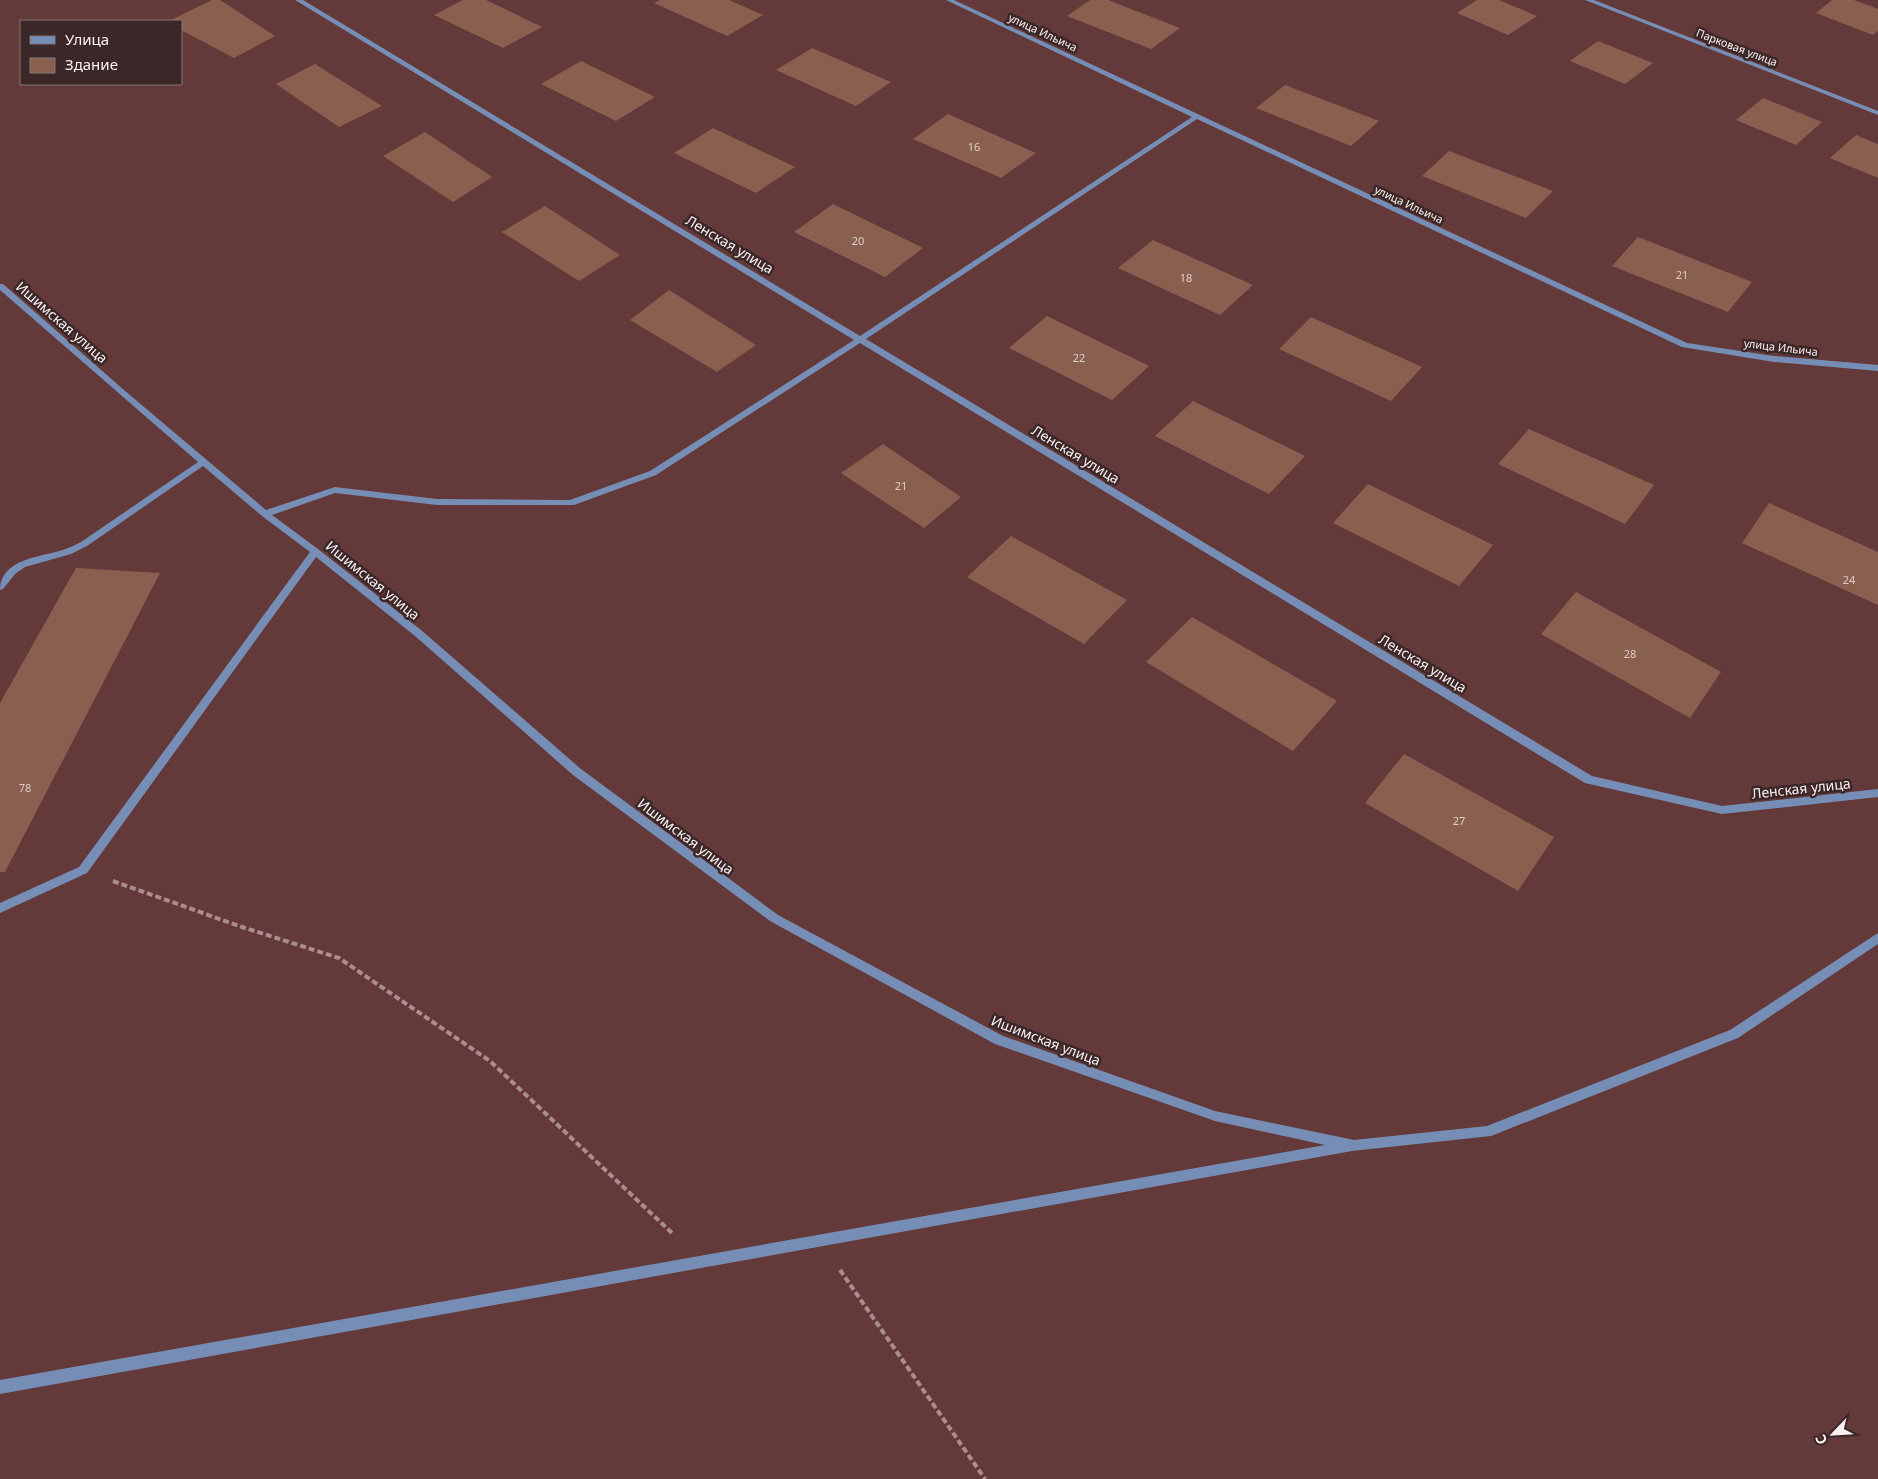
<svg xmlns="http://www.w3.org/2000/svg" width="1878" height="1479" font-family="'Noto Sans',sans-serif">
	<style>
		.building { fill: #895f50 }
		.lines { fill: none; stroke-linecap: round; stroke-linejoin: round }
		.path { stroke: #aa8d8e; stroke-width: 4; stroke-dasharray: 6 3; stroke-linecap: butt }
		.minor { fill: #768eb5; fill-rule: evenodd }
		.labels { text-anchor: middle; dominant-baseline: central; stroke-width: 5; stroke-linejoin: round; paint-order: stroke }
		.far-street-label { font-size: 11px; fill: #fcf1f1; stroke: #3b2727 }
		.number-label { font-size: 11px; fill: #dfccc9 }
		.street-label { font-size: 14px; fill: #fcf1f1; stroke: #3b2727 }
	</style>
	<rect width="100%" height="100%" fill="#64393a"/>
	<g class="building">
		<polygon points="212,0 220,0 275,36 234,58 181,30 181,21 169,21"/>
		<polygon points="463,0 486,0 542,27 503,48 434,15"/>
		<polygon points="660,0 729,0 763,15 727,36 654,3"/>
		<polygon points="1090,0 1108,0 1180,28 1151,49 1067,16"/>
		<polygon points="1477,0 1499,0 1537,16 1508,35 1457,13"/>
		<polygon points="1832,0 1854,0 1878,9 1878,31 1873,35 1816,13"/>
		<polygon points="1598,41 1653,63 1625,84 1570,61"/>
		<polygon points="812,48 891,82 856,106 776,70"/>
		<polygon points="581,61 655,97 616,121 541,84"/>
		<polygon points="315,64 382,106 339,127 276,84"/>
		<polygon points="1285,85 1379,121 1351,146 1256,108"/>
		<polygon points="1763,98 1822,122 1796,145 1736,120"/>
		<polygon points="948,114 1036,153 1001,178 913,139"/>
		<polygon points="713,128 795,167 756,193 674,153"/>
		<polygon points="425,132 492,177 453,202 383,156"/>
		<polygon points="1856,135 1878,144 1878,178 1830,158"/>
		<polygon points="1449,151 1553,191 1526,218 1422,176"/>
		<polygon points="833,204 923,248 885,277 794,232"/>
		<polygon points="545,206 620,255 579,281 502,232"/>
		<polygon points="1638,237 1752,282 1728,312 1612,266"/>
		<polygon points="1153,240 1253,285 1220,315 1118,268"/>
		<polygon points="669,290 756,345 717,372 630,320"/>
		<polygon points="1047,316 1149,366 1112,400 1009,348"/>
		<polygon points="1311,317 1422,367 1391,401 1279,349"/>
		<polygon points="1193,401 1305,456 1269,494 1155,436"/>
		<polygon points="1529,429 1654,485 1625,524 1498,464"/>
		<polygon points="883,444 961,497 924,528 841,473"/>
		<polygon points="1368,484 1493,545 1459,586 1333,523"/>
		<polygon points="1769,503 1878,552 1878,605 1742,543"/>
		<polygon points="1011,536 1127,600 1084,644 967,577"/>
		<polygon points="76,568 160,573 5,872 0,872 0,703"/>
		<polygon points="1576,592 1721,672 1690,718 1541,634"/>
		<polygon points="1192,617 1337,701 1293,751 1146,662"/>
		<polygon points="1404,754 1554,837 1518,891 1365,803"/>
	</g>
	<g class="lines">
		<g class="path">
			<polyline points="113,881 242,927 339,958 490,1061 673,1234"/>
			<polyline points="840,1270 985,1479"/>
		</g>
		<g class="minor">
			<path d="M295 0H303L860 336 1192 117 946 0H954L1687 343 1774 356 1878 365V371L1774 362 1682 347 1197 119 866 339 1592 776 1722 806 1878 789V797L1722 814 1585 783 860 343 656 475 574 505H437L335 493 272 515 318 549 421 630 581 769 778 915 1003 1036 1215 1111 1354 1140 1487 1126 1730 1030 1878 933V944L1738 1038 1491 1136 1352 1151 0 1394V1380L1325 1145 1215 1121 995 1044 770 921 573 775 415 636 316 557 87 873 0 913V903L79 867 310 552 262 516 203 466 87 546 71 554 25 567 15 574 3 589 0 590C0 559 40 557 63 550 69 548 75 545 81 542L198 462 0 290V284H3L124 390 266 510 335 487 437 499 570 500 650 471 854 340Z"/>
			<polygon points="1585,0 1594,0 1878,111 1878,115"/>
		</g>
	</g>
	<g class="labels">
		<g class="far-street-label">
			<text transform="translate(1043 32) rotate(25)">улица Ильича</text>
			<text transform="translate(1737 47) rotate(21)">Парковая улица</text>
			<text transform="translate(1409 204) rotate(25)">улица Ильича</text>
			<text transform="translate(1781 347) rotate(7)">улица Ильича</text>
		</g>
		<g class="number-label">
			<text x="974" y="146">16</text>
			<text x="858" y="240">20</text>
			<text x="1682" y="274">21</text>
			<text x="1186" y="277">18</text>
			<text x="1079" y="357">22</text>
			<text x="901" y="485">21</text>
			<text x="1849" y="579">24</text>
			<text x="1630" y="653">28</text>
			<text x="25" y="787">78</text>
			<text x="1459" y="820">27</text>
		</g>
		<g class="street-label">
			<text transform="translate(730 244) rotate(31)">Ленская улица</text>
			<text transform="translate(62 322) rotate(41)">Ишимская улица</text>
			<text transform="translate(1076 454) rotate(31)">Ленская улица</text>
			<text transform="translate(373 580) rotate(39)">Ишимская улица</text>
			<text transform="translate(1423 663) rotate(31)">Ленская улица</text>
			<text transform="translate(1801 788) rotate(-6)">Ленская улица</text>
			<text transform="translate(686 836) rotate(37)">Ишимская улица</text>
			<text transform="translate(1046 1040) rotate(21)">Ишимская улица</text>
		</g>
	</g>
	<rect x="20" y="20" width="162" height="65" fill="#3b2727" stroke="#887878"/>
	<rect x="30" y="36" width="25" height="8" fill="#768eb5" stroke="#887878"/>
	<text x="65" y="45" font-size="15" fill="#fcf1f1">Улица</text>
	<rect x="30" y="58" width="25" height="15" fill="#895f50" stroke="#887878"/>
	<text x="65" y="70" font-size="15" fill="#fcf1f1">Здание</text>
	<g transform="translate(1833 1434) rotate(245)" stroke="#3b2727" stroke-width="4" paint-order="stroke">
	<path d="M0-4L9 19L0 12L-9 19Z" fill="#fcf1f1"/>
	<text y="-8" font-size="14" font-weight="bold" text-anchor="middle" fill="#fcf1f1">С</text>
	</g>
</svg>
